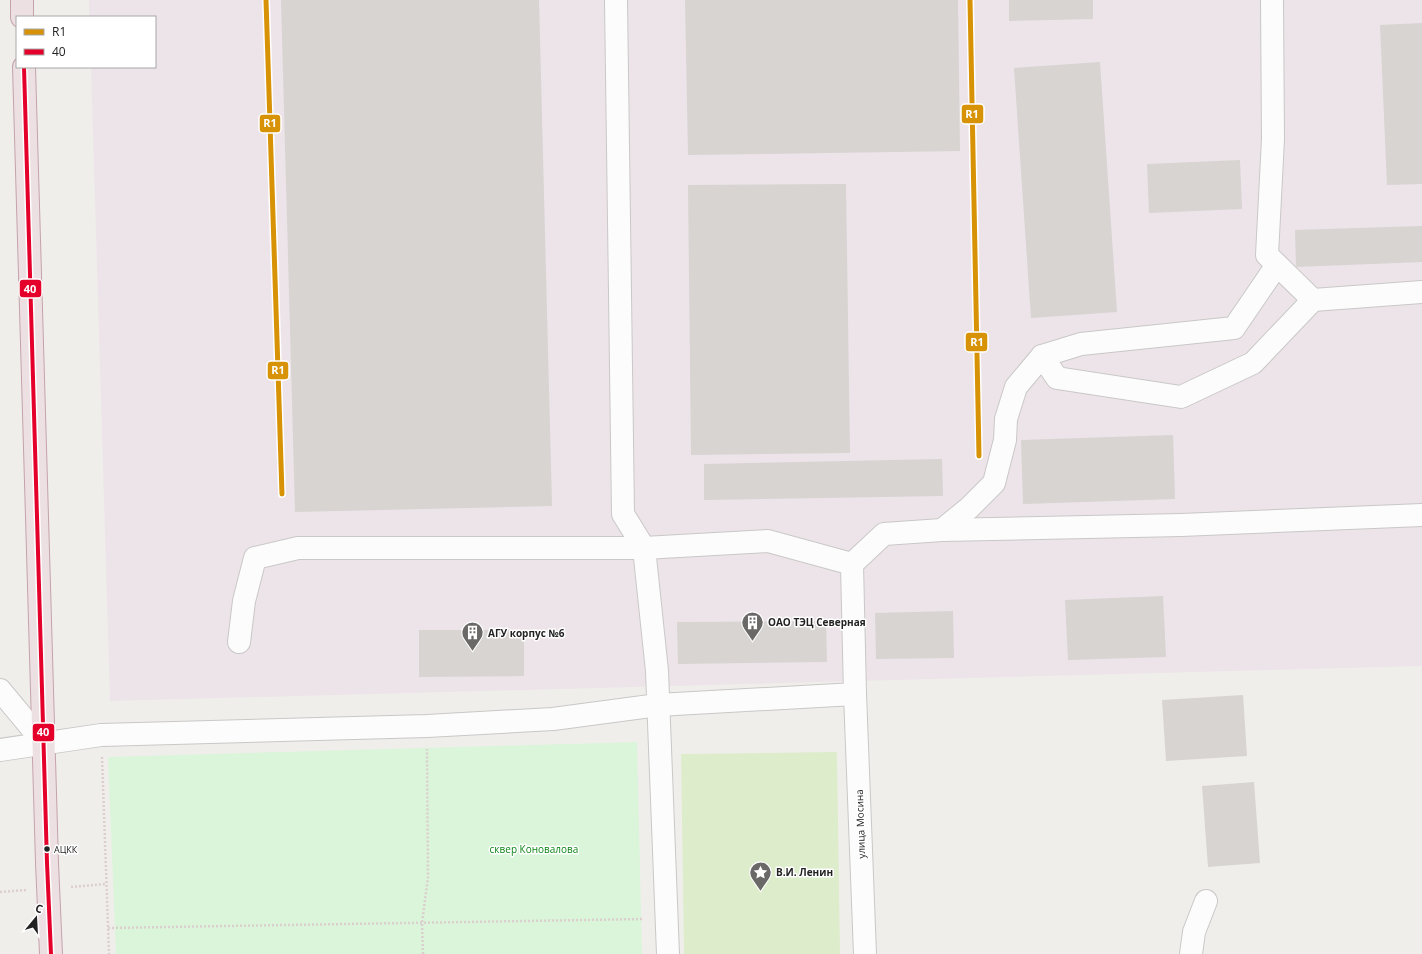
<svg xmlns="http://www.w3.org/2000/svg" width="1422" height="954" font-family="'Open Sans',sans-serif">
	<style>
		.industrial { fill: #ede4e9 }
		.grass { fill: #ddeccb }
		.park { fill: #daf5da }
		.building { fill: #d7d4d2 }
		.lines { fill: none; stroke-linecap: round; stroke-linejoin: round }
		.minor-casing { stroke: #c9c8c7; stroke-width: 24 }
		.highway-casing { stroke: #c5a2ac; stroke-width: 24 }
		.path { stroke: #dccecd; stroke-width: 2.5; stroke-dasharray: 2 2; stroke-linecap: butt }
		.minor { stroke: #fdfcfc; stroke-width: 22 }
		.highway { stroke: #ece0e2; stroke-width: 22 }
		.bus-1-casing { stroke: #fff; stroke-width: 7 }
		.bus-1 { stroke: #e4002b; stroke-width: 4 }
		.rail-1-casing { stroke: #fff; stroke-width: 8 }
		.rail-1 { stroke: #d79205; stroke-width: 5 }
		.bus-dot { fill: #222; stroke: #fff; stroke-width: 1.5 }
		.labels { text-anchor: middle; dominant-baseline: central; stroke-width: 3; stroke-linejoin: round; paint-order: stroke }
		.bus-label { font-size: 9px; fill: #222; stroke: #fff; text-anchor: start }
		.poi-label { font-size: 10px; font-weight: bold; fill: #222; stroke: #fff; text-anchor: start }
		.street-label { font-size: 10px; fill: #222; stroke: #fff }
		.park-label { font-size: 10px; fill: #0c8416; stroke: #fff }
		.line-badge { stroke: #fff; stroke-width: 1.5 }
		.badge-label { font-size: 11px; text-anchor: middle; font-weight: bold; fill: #fff }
	</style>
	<rect width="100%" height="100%" fill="#f0eeeb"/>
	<polygon class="industrial" points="89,0 1422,0 1422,666 110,701 91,67 155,67 155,17 89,17"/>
	<polygon class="grass" points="837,752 840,954 684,954 681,754"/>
	<polygon class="park" points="637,742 642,954 116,954 108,757"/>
	<g class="building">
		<polygon points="281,0 539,0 552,506 295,512"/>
		<polygon points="685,0 958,0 960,151 688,155"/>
		<polygon points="1009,0 1093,0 1093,19 1009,21"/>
		<polygon points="1422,23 1422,184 1387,185 1380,25"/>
		<polygon points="1100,62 1117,312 1031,318 1014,68"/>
		<polygon points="1240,160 1242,209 1149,213 1147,164"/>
		<polygon points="846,184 850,453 691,455 688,185"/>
		<polygon points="1422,226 1422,262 1296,267 1295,230"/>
		<polygon points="1173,435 1175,499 1023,504 1021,440"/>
		<polygon points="942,459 943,496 704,500 704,464"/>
		<polygon points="1163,596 1166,657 1068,660 1065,600"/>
		<polygon points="953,611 954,658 876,659 875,613"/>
		<polygon points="826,621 827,662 678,664 677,622"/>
		<polygon points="419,630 524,630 524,676 419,677"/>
		<polygon points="1243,695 1247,756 1166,761 1162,700"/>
		<polygon points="1254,782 1260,863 1208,867 1202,786"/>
	</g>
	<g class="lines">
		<defs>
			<g id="minor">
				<polyline points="616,0 623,514 644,548 657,671 668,954"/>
				<polyline points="1272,0 1273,139 1267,255 1313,300 1422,292"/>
				<polyline points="1277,265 1234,328 1081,344 1042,356 1057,378 1181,397 1253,363 1313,300"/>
				<polyline points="942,530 969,508 994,483 1005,440 1006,419 1016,387 1042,356"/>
				<polyline points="852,564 855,694 865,954"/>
				<polyline points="239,642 244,601 255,558 298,548 644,548 768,541 852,564 884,534 942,530 1181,525 1422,515"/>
				<polyline points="0,690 44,743"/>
				<polyline points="0,750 101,735 427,726 553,719 658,705 855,694"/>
				<polyline points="1191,954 1194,932 1206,901"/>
			</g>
			<g id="highway">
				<polyline points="22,0 22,17"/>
				<polyline points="24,67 47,863 51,954"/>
			</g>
		</defs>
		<use href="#minor" class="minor-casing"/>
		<use href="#highway" class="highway-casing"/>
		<g class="path">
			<polyline points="102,757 109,954"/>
			<polyline points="71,887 106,884"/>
			<polyline points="0,892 26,890"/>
			<polyline points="108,928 644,919"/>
			<polyline points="423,954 422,923 428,877 427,749"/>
		</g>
		<use href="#minor" class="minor"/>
		<use href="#highway" class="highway"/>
		<defs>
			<polyline id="bus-1" points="24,67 47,863 51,954"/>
		</defs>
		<use href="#bus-1" class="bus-1-casing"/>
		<use href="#bus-1" class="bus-1"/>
		<defs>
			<g id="rail-1">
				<polyline points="266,0 282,494"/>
				<polyline points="970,0 979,456"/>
			</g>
		</defs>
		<use href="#rail-1" class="rail-1-casing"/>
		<use href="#rail-1" class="rail-1"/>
	</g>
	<defs>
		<symbol id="building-pin" viewBox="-11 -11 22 30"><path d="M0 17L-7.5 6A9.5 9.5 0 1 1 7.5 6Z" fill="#6a6968" stroke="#fff"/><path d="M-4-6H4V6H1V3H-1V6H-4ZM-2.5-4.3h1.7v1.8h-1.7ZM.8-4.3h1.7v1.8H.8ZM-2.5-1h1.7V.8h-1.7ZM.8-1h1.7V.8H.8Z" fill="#fff"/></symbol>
		<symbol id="sight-pin" viewBox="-11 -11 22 30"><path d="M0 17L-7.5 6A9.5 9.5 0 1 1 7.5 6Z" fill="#6a6968" stroke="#fff"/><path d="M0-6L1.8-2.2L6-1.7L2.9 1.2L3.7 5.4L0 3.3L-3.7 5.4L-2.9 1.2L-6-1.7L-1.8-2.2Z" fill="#fff"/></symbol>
	</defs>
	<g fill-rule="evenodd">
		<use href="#building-pin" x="740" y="610" width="25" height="34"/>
		<use href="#building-pin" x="460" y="620" width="25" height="34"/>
		<use href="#sight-pin" x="748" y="860" width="25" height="34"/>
	</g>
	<circle class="bus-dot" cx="47" cy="849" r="3.5"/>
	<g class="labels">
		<g class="bus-label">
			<text x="54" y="849">АЦКК</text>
		</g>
		<g class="poi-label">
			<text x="768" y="622">ОАО ТЭЦ Северная</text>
			<text x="488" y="633">АГУ корпус №6</text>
			<text x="776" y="872">В.И. Ленин</text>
		</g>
		<g class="street-label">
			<text transform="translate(860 824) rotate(-92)">улица Мосина</text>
		</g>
		<g class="park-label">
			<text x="534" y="849">сквер Коновалова</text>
		</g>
	</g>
	<g class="line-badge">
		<rect x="961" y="104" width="23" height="20" rx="4" fill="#d79205"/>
		<rect x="259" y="114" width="22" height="19" rx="4" fill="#d79205"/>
		<rect x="19" y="279" width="23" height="19" rx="4" fill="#e4002b"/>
		<rect x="965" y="332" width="23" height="20" rx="4" fill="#d79205"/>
		<rect x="267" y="361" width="22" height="19" rx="4" fill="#d79205"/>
		<rect x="32" y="723" width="23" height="19" rx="4" fill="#e4002b"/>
	</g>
	<g class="badge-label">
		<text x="972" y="118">R1</text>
		<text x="270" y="127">R1</text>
		<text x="30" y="293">40</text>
		<text x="977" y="346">R1</text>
		<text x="278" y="374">R1</text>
		<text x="43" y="736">40</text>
	</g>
	<rect x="16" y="16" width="140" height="52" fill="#ffffff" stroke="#a7a7a7"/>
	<rect x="24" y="29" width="20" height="6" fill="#d79205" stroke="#a7a7a7"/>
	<text x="52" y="36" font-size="12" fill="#222222">R1</text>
	<rect x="24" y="49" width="20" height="6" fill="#e4002b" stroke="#a7a7a7"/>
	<text x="52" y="56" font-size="12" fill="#222222">40</text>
	<g transform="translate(36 918) rotate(18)" stroke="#ffffff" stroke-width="3" paint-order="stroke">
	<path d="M0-3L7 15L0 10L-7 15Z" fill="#222222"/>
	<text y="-6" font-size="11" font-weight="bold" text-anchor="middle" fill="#222222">С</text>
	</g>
</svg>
